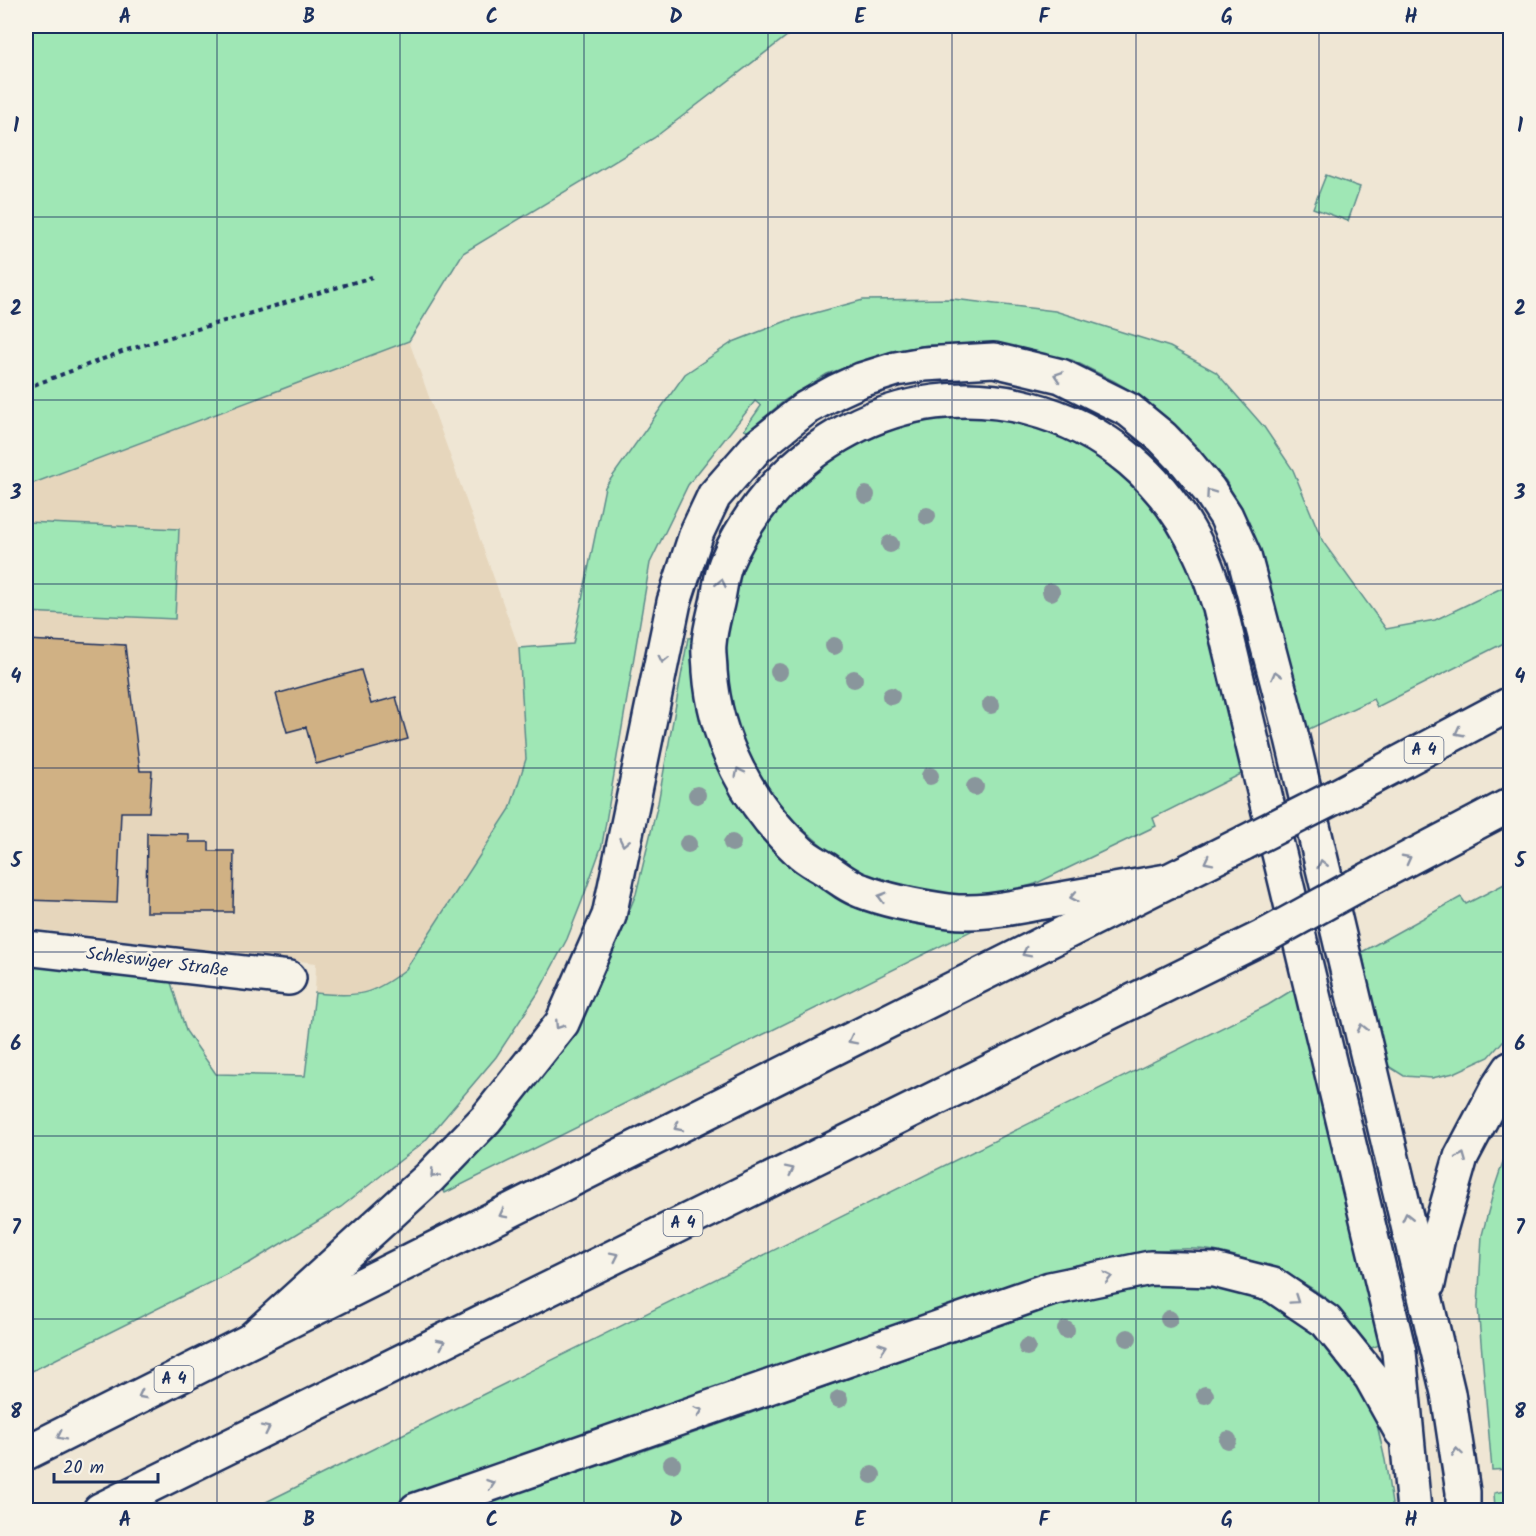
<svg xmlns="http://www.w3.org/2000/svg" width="1536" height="1536" font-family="Kalam,sans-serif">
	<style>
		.built { fill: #e6d6bc }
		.green { fill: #9fe7b5; stroke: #5d8b8a; stroke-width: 1.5 }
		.building { fill: #d0b184; stroke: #1b2f5e; stroke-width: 1.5 }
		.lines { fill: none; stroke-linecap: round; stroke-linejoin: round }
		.street-casing { stroke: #1b2f5e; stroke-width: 38 }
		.highway-casing { stroke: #1b2f5e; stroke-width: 38 }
		.path { stroke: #1b2f5e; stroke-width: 4; stroke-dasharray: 4.5 4.5; stroke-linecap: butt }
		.street { stroke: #f7f3e8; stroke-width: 33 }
		.highway { stroke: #f7f3e8; stroke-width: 33 }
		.highway-bridge-casing { stroke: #1b2f5e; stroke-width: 38; stroke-linecap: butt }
		.highway-bridge { stroke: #f7f3e8; stroke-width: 33 }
		.tree { fill: #89969c }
		.oneway { stroke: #8991a3 }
		.grid { fill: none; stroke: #1b2f5e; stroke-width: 1.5; stroke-opacity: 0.55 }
		.labels { text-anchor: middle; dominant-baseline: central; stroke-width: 6; stroke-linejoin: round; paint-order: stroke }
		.shield { fill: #f7f3e8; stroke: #5d6a87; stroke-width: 1.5 }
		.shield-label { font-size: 16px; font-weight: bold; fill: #1b2f5e }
		.street-label { font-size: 18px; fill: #1b2f5e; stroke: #f7f3e8 }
		.neatline { fill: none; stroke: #1b2f5e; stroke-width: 2 }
		.grid-label { font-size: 20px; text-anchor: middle; font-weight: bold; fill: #1b2f5e }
	</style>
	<rect width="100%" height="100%" fill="#efe6d4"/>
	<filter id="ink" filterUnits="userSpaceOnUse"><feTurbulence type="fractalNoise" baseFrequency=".0167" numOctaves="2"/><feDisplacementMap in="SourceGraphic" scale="12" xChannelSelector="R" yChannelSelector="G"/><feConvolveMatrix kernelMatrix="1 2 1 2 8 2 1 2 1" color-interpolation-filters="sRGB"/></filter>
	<g filter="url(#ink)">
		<polygon class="built" points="409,341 519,648 526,759 510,809 406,969 384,986 351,996 315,993 316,963 26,928 26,486"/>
		<g class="green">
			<polygon points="26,26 800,26 654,138 463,253 409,341 26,486"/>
			<polygon points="1326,175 1360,187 1348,221 1313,208"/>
			<path d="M953 299 1055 311 1170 347 1216 372 1264 427 1293 470 1323 542 1386 629 1435 620 1510 584V640L1377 707 1373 699 1307 730 1261 550 1226 481 1179 428 1143 398 1114 381 1072 360 1037 353 1001 346 927 345 893 351 827 374 785 400 748 431 744 430 761 406 755 401 688 485 650 563 602 845 582 901 567 939 538 993 496 1057 425 1141 341 1207 251 1262 26 1374V961L169 976 186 1031 216 1074 305 1076 315 993C358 997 372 996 406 969L510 809 526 759 519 648 573 644 605 487 685 374 733 342 789 320 863 300Z"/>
			<polygon points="1011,415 1094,448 1143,491 1167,524 1188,561 1204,608 1245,772 1153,818 1156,826 1035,884 1004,893 955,895 917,890 869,878 844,864 784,813 760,778 744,748 733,719 726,679 726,645 729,609 748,545 787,491 852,443 908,419"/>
			<polygon points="26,522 179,529 175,619 26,612"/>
			<polygon points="699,637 697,672 823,884 975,923 977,928 445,1193 441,1185 503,1127 569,1036 597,989 636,894 658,803 688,638"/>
			<polygon points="1510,881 1510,1033 1489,1057 1454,1073 1432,1078 1404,1076 1385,1064 1362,952 1461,897 1466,904"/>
			<path d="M1294 989 1366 1278 1379 1345 1369 1349C1360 1335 1350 1321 1338 1309 1309 1279 1254 1259 1214 1251 1183 1245 1135 1252 1104 1260 1085 1265 1066 1272 1047 1279L380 1510H250L1268 1005Z"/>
			<polygon points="1510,1141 1510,1481 1509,1469 1492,1470 1478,1307 1482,1235 1495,1186"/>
			<polygon points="1173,1279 1268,1297 1303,1322 1325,1342 1354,1375 1376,1420 1385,1460 1393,1510 467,1510 640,1452 1095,1292"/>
			<polygon points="1510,1490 1510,1510 1495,1510 1494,1493"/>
		</g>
		<g class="building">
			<polygon points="26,640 125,645 140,771 152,771 149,812 121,812 117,903 26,900"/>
			<polygon points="361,670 371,704 396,697 408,739 316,764 306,727 287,732 276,694"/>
			<polygon points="147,833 189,834 189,842 209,842 209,851 234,851 233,912 146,912"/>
		</g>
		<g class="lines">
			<defs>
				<polyline id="street" points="26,948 289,978"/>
				<g id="highway">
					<polyline points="1337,796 1510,704"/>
					<path d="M1173 880C1130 887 1087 895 1044 902 1014 907 981 915 949 911 920 907 890 902 862 891 850 887 838 878 827 870 818 864 807 859 799 851 748 804 715 740 710 671 710 662 708 652 709 644 710 630 714 616 717 603 720 590 721 575 726 563 776 447 903 375 1028 408 1106 428 1166 479 1200 553 1208 569 1213 587 1219 604L1399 1352 1414 1510"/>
					<polyline points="1356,886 1510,805"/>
					<polyline points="1428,1284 1438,1237 1461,1157 1498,1087 1510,1069"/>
					<polyline points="251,1340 429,1178 486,1119 562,1023 609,916 674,602 697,532 714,496 757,447 806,408 837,391 861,380 896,369 924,364 994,360 1061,376 1129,410 1162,437 1186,462 1209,490 1226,516 1244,556 1292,738 1448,1393 1463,1492 1463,1510"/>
					<polyline points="26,1453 1244,843"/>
					<polyline points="100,1510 1265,936"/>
					<polyline points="416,1510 1050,1289 1150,1268 1214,1270 1273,1285 1326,1321 1371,1377 1401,1431"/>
				</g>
			</defs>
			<use href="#street" class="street-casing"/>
			<use href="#highway" class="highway-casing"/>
			<polyline class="path" points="26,388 127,350 372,277"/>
			<use href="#street" class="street"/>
			<use href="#highway" class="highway"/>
			<defs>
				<g id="highway-bridge">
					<polyline points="1244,843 1337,796"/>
					<polyline points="1265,936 1356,886"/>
				</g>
			</defs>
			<use href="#highway-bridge" class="highway-bridge-casing"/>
			<use href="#highway-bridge" class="highway-bridge"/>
		</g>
		<g class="tree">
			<circle cx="866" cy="495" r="9"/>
			<circle cx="927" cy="516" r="9"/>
			<circle cx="890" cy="544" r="9"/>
			<circle cx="1051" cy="592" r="9"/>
			<circle cx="834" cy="646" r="9"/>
			<circle cx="779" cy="672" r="9"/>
			<circle cx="854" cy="679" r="9"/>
			<circle cx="891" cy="696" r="9"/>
			<circle cx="991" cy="705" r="9"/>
			<circle cx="930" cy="776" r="9"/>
			<circle cx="975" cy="787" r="9"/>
			<circle cx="697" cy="795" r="9"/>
			<circle cx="732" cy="843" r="9"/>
			<circle cx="688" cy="844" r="9"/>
			<circle cx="1169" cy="1319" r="9"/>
			<circle cx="1066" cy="1330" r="9"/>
			<circle cx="1128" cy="1338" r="9"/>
			<circle cx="1027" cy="1347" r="9"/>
			<circle cx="1205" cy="1395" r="9"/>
			<circle cx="839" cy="1399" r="9"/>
			<circle cx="1228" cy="1440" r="9"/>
			<circle cx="672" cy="1464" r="9"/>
			<circle cx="872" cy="1475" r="9"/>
		</g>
		<defs><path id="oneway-chevron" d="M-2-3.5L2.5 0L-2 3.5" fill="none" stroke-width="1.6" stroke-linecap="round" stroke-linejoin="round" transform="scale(1.5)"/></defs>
		<g class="oneway">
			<use href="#oneway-chevron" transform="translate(1058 376) rotate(-161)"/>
			<use href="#oneway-chevron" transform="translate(1210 493) rotate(-125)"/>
			<use href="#oneway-chevron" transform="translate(721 583) rotate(-79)"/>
			<use href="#oneway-chevron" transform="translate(663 659) rotate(102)"/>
			<use href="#oneway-chevron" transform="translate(1276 675) rotate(-105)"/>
			<use href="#oneway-chevron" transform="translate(1459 732) rotate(152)"/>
			<use href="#oneway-chevron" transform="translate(739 772) rotate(-117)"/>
			<use href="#oneway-chevron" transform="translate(624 842) rotate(102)"/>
			<use href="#oneway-chevron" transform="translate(1407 859) rotate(-28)"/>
			<use href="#oneway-chevron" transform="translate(1208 861) rotate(153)"/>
			<use href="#oneway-chevron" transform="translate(1322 864) rotate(-103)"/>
			<use href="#oneway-chevron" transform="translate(882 897) rotate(-164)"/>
			<use href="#oneway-chevron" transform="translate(1074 897) rotate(170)"/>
			<use href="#oneway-chevron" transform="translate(1026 953) rotate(153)"/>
			<use href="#oneway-chevron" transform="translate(559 1025) rotate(123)"/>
			<use href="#oneway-chevron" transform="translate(1362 1028) rotate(-103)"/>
			<use href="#oneway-chevron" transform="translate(852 1040) rotate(153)"/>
			<use href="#oneway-chevron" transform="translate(678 1127) rotate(153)"/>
			<use href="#oneway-chevron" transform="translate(1462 1157) rotate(-68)"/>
			<use href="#oneway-chevron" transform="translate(790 1170) rotate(-26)"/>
			<use href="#oneway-chevron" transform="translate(434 1174) rotate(134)"/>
			<use href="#oneway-chevron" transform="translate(503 1214) rotate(153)"/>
			<use href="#oneway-chevron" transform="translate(1407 1217) rotate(-103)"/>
			<use href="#oneway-chevron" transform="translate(615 1256) rotate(-26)"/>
			<use href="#oneway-chevron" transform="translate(1108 1277) rotate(-12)"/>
			<use href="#oneway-chevron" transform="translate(1295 1300) rotate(34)"/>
			<use href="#oneway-chevron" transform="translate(441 1343) rotate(-26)"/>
			<use href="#oneway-chevron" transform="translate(883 1347) rotate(-19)"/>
			<use href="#oneway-chevron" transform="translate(142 1395) rotate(153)"/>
			<use href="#oneway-chevron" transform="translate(699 1411) rotate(-19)"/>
			<use href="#oneway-chevron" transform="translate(266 1429) rotate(-26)"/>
			<use href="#oneway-chevron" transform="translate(61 1436) rotate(154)"/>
			<use href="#oneway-chevron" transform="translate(1457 1452) rotate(-98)"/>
			<use href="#oneway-chevron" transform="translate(491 1484) rotate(-19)"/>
		</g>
	</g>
	<path class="grid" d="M217 26V1510M400 26V1510M584 26V1510M768 26V1510M952 26V1510M1136 26V1510M1319 26V1510M26 217H1510M26 400H1510M26 584H1510M26 768H1510M26 952H1510M26 1136H1510M26 1319H1510"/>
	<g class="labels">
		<g class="shield">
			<rect x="1404.5" y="737" width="39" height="26" rx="4.5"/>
			<rect x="663.5" y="1210" width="39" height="26" rx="4.5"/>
			<rect x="154.5" y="1366" width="39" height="26" rx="4.5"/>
		</g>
		<g class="shield-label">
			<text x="1424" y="750">A 4</text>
			<text x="683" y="1223">A 4</text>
			<text x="174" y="1379">A 4</text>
		</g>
		<g class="street-label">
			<text transform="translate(157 963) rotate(7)">Schleswiger Straße</text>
		</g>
	</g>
	<rect width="1536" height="1536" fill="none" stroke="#f7f3e8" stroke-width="66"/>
	<path d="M54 1473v9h104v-9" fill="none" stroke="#1b2f5e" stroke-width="3"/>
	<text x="63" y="1473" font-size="18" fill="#1b2f5e" stroke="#f7f3e8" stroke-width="4.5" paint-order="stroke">20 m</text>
	<rect x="33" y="33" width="1470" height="1470" class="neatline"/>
	<g class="grid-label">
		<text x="125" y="23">A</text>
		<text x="309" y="23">B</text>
		<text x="492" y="23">C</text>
		<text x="676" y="23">D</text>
		<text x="860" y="23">E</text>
		<text x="1044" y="23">F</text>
		<text x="1227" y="23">G</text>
		<text x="1411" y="23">H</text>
		<text x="16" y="132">1</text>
		<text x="1520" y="132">1</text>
		<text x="16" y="315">2</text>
		<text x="1520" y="315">2</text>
		<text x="16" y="499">3</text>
		<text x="1520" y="499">3</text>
		<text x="16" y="683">4</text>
		<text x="1520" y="683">4</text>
		<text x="16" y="867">5</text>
		<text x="1520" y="867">5</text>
		<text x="16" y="1050">6</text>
		<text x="1520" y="1050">6</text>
		<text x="16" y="1234">7</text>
		<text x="1520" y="1234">7</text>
		<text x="16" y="1418">8</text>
		<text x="1520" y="1418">8</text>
		<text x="125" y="1526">A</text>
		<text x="309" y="1526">B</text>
		<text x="492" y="1526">C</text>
		<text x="676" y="1526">D</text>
		<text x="860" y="1526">E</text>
		<text x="1044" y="1526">F</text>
		<text x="1227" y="1526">G</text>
		<text x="1411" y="1526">H</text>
	</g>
</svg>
